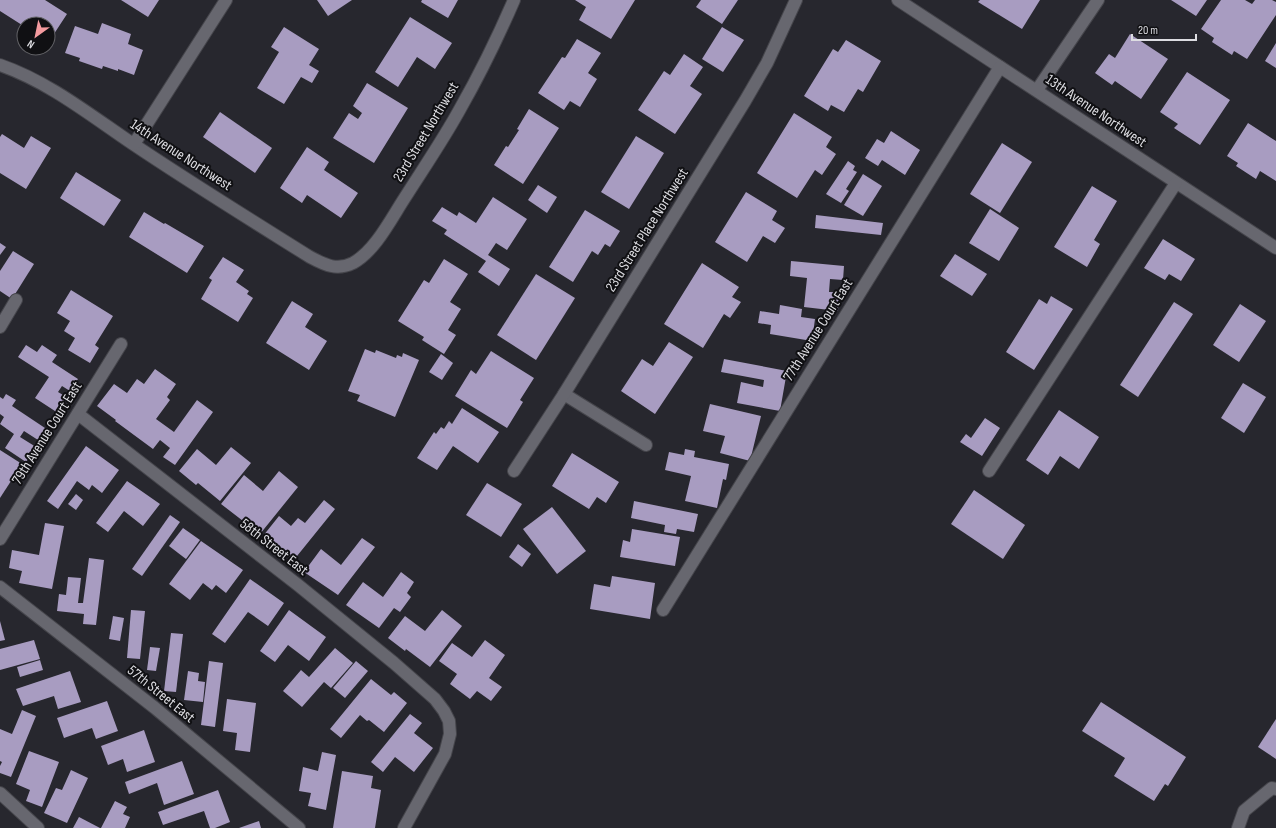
<svg xmlns="http://www.w3.org/2000/svg" width="1276" height="828" font-family="'Sofia Sans Condensed',sans-serif">
	<style>
		.building { fill: #a89cc1 }
		.lines { fill: none; stroke-linecap: round; stroke-linejoin: round }
		.minor-casing { stroke: #45454b; stroke-width: 14 }
		.minor { stroke: #67676f; stroke-width: 12 }
		.labels { text-anchor: middle; dominant-baseline: central; stroke-width: 4; stroke-linejoin: round; paint-order: stroke }
		.street-label { font-size: 15px; fill: #dddde2; stroke: #101013 }
	</style>
	<rect width="100%" height="100%" fill="#27272e"/>
	<g class="building">
		<polygon points="0,0 45,0 67,14 50,40 48,39 48,24 24,23 22,25 0,11"/>
		<polygon points="121,0 159,0 148,17"/>
		<polygon points="317,0 352,0 328,16"/>
		<polygon points="422,0 458,0 448,18 421,2"/>
		<polygon points="575,0 635,0 611,39 579,20 586,7"/>
		<polygon points="701,0 738,0 722,24 696,7"/>
		<polygon points="980,0 1040,0 1022,29 978,2"/>
		<polygon points="1171,0 1207,0 1196,16"/>
		<polygon points="1221,0 1245,0 1252,4 1255,0 1272,0 1276,2 1276,15 1247,59 1234,51 1232,55 1212,42 1214,38 1201,29"/>
		<polygon points="410,17 452,43 435,69 417,57 398,87 375,72"/>
		<polygon points="102,23 131,34 128,44 143,50 134,75 118,69 118,71 103,66 102,69 79,61 80,58 65,53 75,26 98,34"/>
		<polygon points="284,27 319,49 309,65 319,71 312,83 301,77 284,104 257,88 279,52 271,47"/>
		<polygon points="722,27 744,40 723,72 702,59"/>
		<polygon points="1130,34 1168,59 1141,99 1115,81 1112,85 1095,73 1109,54 1115,58"/>
		<polygon points="577,39 601,53 588,73 597,79 580,107 570,101 564,110 538,93 562,57 565,58"/>
		<polygon points="846,40 881,61 863,92 858,89 844,112 831,105 828,111 804,96 833,49 838,52"/>
		<polygon points="1276,43 1276,68 1265,61"/>
		<polygon points="684,54 703,67 690,86 702,94 675,134 638,110 664,71 670,75"/>
		<polygon points="1187,72 1230,100 1200,145 1174,128 1178,124 1160,112"/>
		<polygon points="367,83 408,108 374,163 333,138 349,113 358,119 362,113 353,106"/>
		<polygon points="529,109 559,128 523,184 494,165 506,146 508,147 519,130 517,129"/>
		<polygon points="220,112 272,148 255,173 203,137"/>
		<polygon points="794,113 832,137 826,147 836,154 822,175 815,170 797,198 757,173"/>
		<polygon points="1248,123 1276,141 1276,181 1260,171 1256,179 1236,166 1238,163 1227,156"/>
		<polygon points="891,131 920,150 905,175 882,160 878,166 865,158 877,139 884,143"/>
		<polygon points="2,134 24,148 31,136 51,148 26,189 0,173 0,137"/>
		<polygon points="636,136 664,153 629,209 601,192"/>
		<polygon points="1002,143 1032,162 1000,213 970,194"/>
		<polygon points="307,147 329,162 324,170 358,193 341,218 307,195 302,203 280,188"/>
		<polygon points="848,161 855,166 853,170 857,172 846,189 849,191 841,203 826,194"/>
		<polygon points="76,172 121,200 104,226 60,198"/>
		<polygon points="863,174 882,186 863,216 844,205"/>
		<polygon points="538,185 557,197 547,213 528,200"/>
		<polygon points="1092,186 1117,201 1094,240 1100,244 1087,267 1054,247"/>
		<polygon points="746,192 777,211 772,220 785,228 775,243 763,236 747,262 715,242"/>
		<polygon points="493,197 527,219 507,250 496,243 488,255 510,269 499,286 478,272 486,261 444,234 447,230 432,221 442,207 457,216 459,212 476,223"/>
		<polygon points="990,209 1019,228 999,261 969,243"/>
		<polygon points="585,210 620,231 610,247 605,244 598,255 592,251 573,282 549,267"/>
		<polygon points="144,212 164,224 165,223 204,246 187,273 129,237"/>
		<polygon points="816,215 883,223 881,235 815,228"/>
		<polygon points="1163,239 1195,259 1181,281 1169,274 1165,280 1144,268"/>
		<polygon points="0,243 6,247 0,255"/>
		<polygon points="13,251 34,264 12,299 0,291 0,271"/>
		<polygon points="955,254 987,274 972,296 940,276"/>
		<polygon points="223,257 244,270 236,282 249,291 247,294 253,298 238,322 201,299 212,280 209,278"/>
		<polygon points="444,259 468,274 450,302 461,309 448,330 456,335 444,354 422,340 424,337 398,321 424,280 429,283"/>
		<polygon points="791,261 844,266 843,280 830,279 829,292 839,292 838,311 804,307 807,278 790,276"/>
		<polygon points="702,263 739,287 732,297 741,302 730,318 724,314 703,348 664,324"/>
		<polygon points="536,274 575,298 536,360 497,335"/>
		<polygon points="71,290 113,316 95,345 99,348 90,363 68,350 75,338 64,331 70,321 57,313"/>
		<polygon points="1051,296 1073,309 1034,370 1006,352 1039,299 1047,304"/>
		<polygon points="292,301 313,314 305,327 327,341 309,370 266,343"/>
		<polygon points="1174,302 1193,314 1138,397 1120,385"/>
		<polygon points="1240,304 1266,321 1239,362 1213,345"/>
		<polygon points="780,305 802,309 801,317 815,319 812,341 770,334 771,325 758,323 760,311 779,314"/>
		<polygon points="669,342 693,357 655,414 621,391 642,359 653,366"/>
		<polygon points="26,345 37,352 42,345 57,355 52,362 78,379 70,391 62,386 58,392 68,398 58,413 35,398 49,377 18,357"/>
		<polygon points="365,349 375,353 376,350 396,358 397,355 402,357 403,353 419,360 395,417 357,401 360,395 348,391"/>
		<polygon points="491,351 534,378 520,400 523,402 507,428 455,396 471,370 476,374"/>
		<polygon points="441,354 453,363 442,380 429,372"/>
		<polygon points="724,359 787,371 780,411 737,403 741,382 763,387 764,380 721,372"/>
		<polygon points="155,369 176,384 167,397 170,400 156,419 174,432 197,400 213,412 175,465 163,457 170,448 160,440 153,449 115,421 116,420 97,406 114,384 127,393 137,379 144,384"/>
		<polygon points="1243,383 1266,397 1244,433 1221,418"/>
		<polygon points="6,394 16,400 12,406 45,428 38,440 24,431 20,437 36,447 26,462 5,448 14,434 0,424 4,417 0,414 0,397 3,399"/>
		<polygon points="710,404 761,416 750,461 720,453 725,436 703,431"/>
		<polygon points="462,408 499,432 478,463 453,446 437,470 417,458 434,432 436,434 441,427 444,429 449,421 452,424"/>
		<polygon points="1059,410 1099,437 1079,469 1060,456 1048,475 1026,460"/>
		<polygon points="985,418 1000,428 982,456 960,442 966,434 971,438"/>
		<polygon points="86,446 119,470 102,493 92,485 89,490 77,481 58,509 47,501"/>
		<polygon points="231,447 251,463 220,501 198,483 196,485 179,471 197,449 216,465"/>
		<polygon points="685,449 695,451 694,457 729,464 726,480 723,479 717,508 685,501 691,476 665,470 669,452 684,455"/>
		<polygon points="0,450 22,464 0,498"/>
		<polygon points="572,453 619,482 606,503 597,497 589,509 552,486"/>
		<polygon points="279,471 298,487 260,534 221,504 244,475 263,491"/>
		<polygon points="127,481 160,504 143,526 124,511 108,532 96,523"/>
		<polygon points="487,483 522,504 501,537 466,515"/>
		<polygon points="974,490 1025,525 1003,559 951,524"/>
		<polygon points="76,494 83,500 76,510 68,504"/>
		<polygon points="324,500 335,509 293,561 263,536 279,516 291,526 298,518 305,523"/>
		<polygon points="634,501 698,514 694,532 677,529 676,534 664,532 665,525 631,518"/>
		<polygon points="552,507 586,551 557,574 523,529"/>
		<polygon points="170,515 180,522 142,576 132,569"/>
		<polygon points="45,523 64,526 52,589 19,583 22,571 9,568 12,550 39,555"/>
		<polygon points="183,528 200,540 186,559 169,546"/>
		<polygon points="632,529 680,537 675,566 620,557 623,540 630,542"/>
		<polygon points="362,538 375,547 338,595 304,572 321,549 341,565"/>
		<polygon points="201,541 243,570 226,593 216,585 212,590 203,583 190,600 169,584"/>
		<polygon points="518,544 531,554 522,567 509,557"/>
		<polygon points="89,558 104,560 96,625 83,624 84,614 57,611 59,594 66,595 68,577 81,578 78,603 83,603"/>
		<polygon points="401,572 414,582 407,593 411,597 400,612 394,608 379,628 346,605 363,582 383,597"/>
		<polygon points="612,576 655,583 650,619 590,609 594,584 610,587"/>
		<polygon points="250,579 284,603 268,626 248,612 225,643 212,634"/>
		<polygon points="131,610 145,611 140,659 127,658"/>
		<polygon points="289,610 326,637 309,661 288,645 275,662 260,651"/>
		<polygon points="442,610 462,626 430,667 406,649 405,651 388,638 405,616 425,631"/>
		<polygon points="113,616 124,618 120,641 109,639"/>
		<polygon points="0,621 5,640 0,641"/>
		<polygon points="171,633 183,634 176,692 164,691"/>
		<polygon points="34,640 40,659 0,670 0,649"/>
		<polygon points="485,640 505,655 489,678 502,687 491,701 477,691 470,699 450,684 457,674 439,661 452,643 472,657"/>
		<polygon points="150,647 160,648 156,671 147,670"/>
		<polygon points="335,648 353,663 331,688 324,682 302,707 283,691 301,670 309,677"/>
		<polygon points="40,660 43,670 20,677 17,667"/>
		<polygon points="209,661 223,663 215,727 201,725"/>
		<polygon points="356,661 368,671 345,698 333,688"/>
		<polygon points="70,671 81,702 58,709 54,696 23,706 16,689"/>
		<polygon points="188,671 199,673 198,681 205,682 203,702 184,700"/>
		<polygon points="371,679 391,695 394,692 407,703 384,732 369,720 367,721 360,715 341,738 330,729"/>
		<polygon points="227,699 256,703 250,752 235,750 237,733 223,731"/>
		<polygon points="107,701 118,731 96,739 92,728 64,738 57,718"/>
		<polygon points="1101,702 1186,757 1168,786 1165,784 1154,801 1114,776 1125,758 1082,731"/>
		<polygon points="22,710 36,716 11,777 0,773 0,766 2,762 0,761 0,729 12,734"/>
		<polygon points="410,714 422,723 414,733 433,748 414,772 395,757 383,772 371,762"/>
		<polygon points="1276,719 1276,759 1258,747"/>
		<polygon points="144,730 155,762 127,772 123,759 108,765 101,746"/>
		<polygon points="29,751 59,762 42,807 26,801 30,790 16,784"/>
		<polygon points="322,752 336,755 326,810 308,806 311,793 299,791 303,767 318,771"/>
		<polygon points="182,761 194,794 164,805 157,783 129,794 125,782"/>
		<polygon points="71,770 88,778 67,823 44,813 56,788 62,790"/>
		<polygon points="342,771 373,776 371,788 381,790 375,828 333,828"/>
		<polygon points="218,790 230,822 215,828 210,828 204,811 163,825 158,812"/>
		<polygon points="115,801 127,807 123,814 130,817 125,828 101,828"/>
		<polygon points="79,817 100,828 73,828"/>
		<polygon points="259,821 261,828 239,828"/>
	</g>
	<g class="lines">
		<defs>
			<g id="minor">
				<polyline points="898,0 1276,248"/>
				<path d="M0 65C49 82 90 115 133 144 191 183 251 220 310 257 325 265 337 271 353 263 375 251 391 219 404 199 423 169 443 140 460 109 480 74 498 37 514 0"/>
				<polyline points="1037,90 1098,0"/>
				<polyline points="134,144 226,0"/>
				<polyline points="0,327 16,300"/>
				<polyline points="564,394 646,445"/>
				<polyline points="78,414 298,585 394,663 435,699 444,711 449,721 450,734 445,754 404,828"/>
				<polyline points="514,471 564,394 745,101 767,63 796,0"/>
				<polyline points="989,471 1176,183"/>
				<polyline points="0,539 121,344"/>
				<polyline points="0,587 155,708 299,828"/>
				<polyline points="663,610 1000,67"/>
				<polyline points="0,793 38,828"/>
				<polyline points="1238,828 1244,811 1272,788 1276,789"/>
			</g>
		</defs>
		<use href="#minor" class="minor-casing"/>
		<use href="#minor" class="minor"/>
	</g>
	<g class="labels">
		<g class="street-label">
			<text transform="translate(1096 111) rotate(34)">13th Avenue Northwest</text>
			<text transform="translate(426 132) rotate(-59)">23rd Street Northwest</text>
			<text transform="translate(181 155) rotate(33)">14th Avenue Northwest</text>
			<text transform="translate(647 230) rotate(-58)">23rd Street Place Northwest</text>
			<text transform="translate(818 330) rotate(-58)">77th Avenue Court East</text>
			<text transform="translate(47 433) rotate(-58)">79th Avenue Court East</text>
			<text transform="translate(274 547) rotate(38)">58th Street East</text>
			<text transform="translate(161 694) rotate(39)">57th Street East</text>
		</g>
	</g>
	<g transform="translate(36 36) rotate(213)"><circle r="19" fill="#101013" stroke="#626266"/>
	<path d="M0-3L7 15L0 10L-7 15Z" fill="#f49b9f"/>
	<text y="-6" font-size="11" font-weight="bold" text-anchor="middle" fill="#dddde2">N</text>
	</g>
	<path d="M1132 34v6h64v-6" fill="none" stroke="#dddde2" stroke-width="2"/>
	<text x="1138" y="34" font-size="12" fill="#dddde2" stroke="#101013" stroke-width="3" paint-order="stroke">20 m</text>
</svg>
